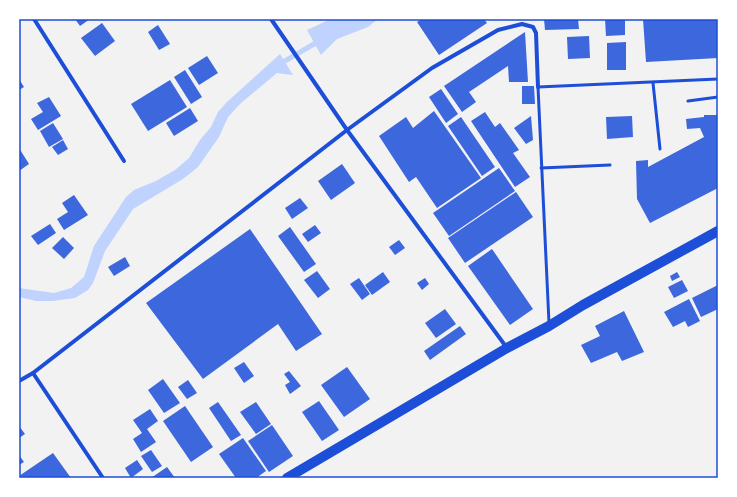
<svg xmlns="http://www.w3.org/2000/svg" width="737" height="497" font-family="'Asap Condensed',sans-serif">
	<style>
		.water { fill: #bfd3fe }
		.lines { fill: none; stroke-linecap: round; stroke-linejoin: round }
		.stream { stroke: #bfd3fe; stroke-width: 5 }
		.building { fill: #3d67dc }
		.service { stroke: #1d4ed8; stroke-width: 3 }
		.minor { stroke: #1d4ed8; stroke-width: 4 }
		.primary { stroke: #1d4ed8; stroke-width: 10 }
		.neatline { fill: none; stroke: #1d4ed8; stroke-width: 1.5 }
	</style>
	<rect width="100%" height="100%" fill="#f2f2f2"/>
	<g class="water">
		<polygon points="331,19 378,19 368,27 337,39 321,55 307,30"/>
		<polygon points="280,54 293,75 277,73 241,103 228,117 219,137 198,167 183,179 133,209 105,251 93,283 88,290 75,298 53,301 36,301 19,297 19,288 54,293 71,288 84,277 94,246 126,197 134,190 156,181 175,170 189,158 200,140 211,127 218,112 227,102"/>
	</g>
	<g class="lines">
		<polyline class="stream" points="278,65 319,41"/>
	</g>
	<g class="building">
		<polygon points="75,19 90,19 80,26"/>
		<polygon points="422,19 484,19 487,23 439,55 417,22"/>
		<polygon points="544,19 578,19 579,29 545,30"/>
		<polygon points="605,19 625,19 625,35 606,36"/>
		<polygon points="643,19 718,19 718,58 646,62"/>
		<polygon points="102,23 115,41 95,56 81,38"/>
		<polygon points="158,25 170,44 159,50 148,32"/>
		<polygon points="525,32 528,82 509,82 508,66 469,92 476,102 462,112 444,86"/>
		<polygon points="589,36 590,58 568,59 567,37"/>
		<polygon points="626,42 626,70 607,70 607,43"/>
		<polygon points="207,56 218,73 199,85 188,68"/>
		<polygon points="185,70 202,97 191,104 174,77"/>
		<polygon points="19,79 24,87 19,90"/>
		<polygon points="170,80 187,107 148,131 131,104"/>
		<polygon points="522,86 534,86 535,104 522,104"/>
		<polygon points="441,89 458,114 446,123 429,97"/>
		<polygon points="49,97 61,116 38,130 31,119 43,112 37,103"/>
		<polygon points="190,108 198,121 174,136 166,123"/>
		<polygon points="434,111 481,178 437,208 416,177 409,182 379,136 406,117 413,128"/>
		<polygon points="485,112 495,127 500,123 519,150 513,153 530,177 515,187 471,121"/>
		<polygon points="704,115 718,115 718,188 650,223 637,199 636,161 648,160 648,167 704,137 700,128 687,129 686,119 704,117"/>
		<polygon points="531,116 533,140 526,144 514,128"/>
		<polygon points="632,116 633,137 607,139 606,117"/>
		<polygon points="461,117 495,167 482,176 448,126"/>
		<polygon points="53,123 63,139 49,147 40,131"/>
		<polygon points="63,140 68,149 58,155 52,147"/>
		<polygon points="19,148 29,164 19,171"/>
		<polygon points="342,164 355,183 331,200 318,181"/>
		<polygon points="499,168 515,191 449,236 433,213"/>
		<polygon points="516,192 533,217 465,263 448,238"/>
		<polygon points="74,195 88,215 64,230 57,219 68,212 62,203"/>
		<polygon points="300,198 308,208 292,219 285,208"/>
		<polygon points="50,224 56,233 38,245 31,236"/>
		<polygon points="315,225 321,233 308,242 302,234"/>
		<polygon points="290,227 316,264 304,272 278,236"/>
		<polygon points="250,229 322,334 296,351 278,324 203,379 146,303"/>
		<polygon points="63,237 74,248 64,259 52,248"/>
		<polygon points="399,240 405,248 395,255 389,247"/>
		<polygon points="492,249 533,309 510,325 468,266"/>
		<polygon points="125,257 130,266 114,276 108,267"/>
		<polygon points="317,271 330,289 318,298 304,280"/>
		<polygon points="383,272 390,282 372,295 365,285"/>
		<polygon points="677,272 680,277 672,281 670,276"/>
		<polygon points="359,278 370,294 362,300 350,284"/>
		<polygon points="425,278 429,284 422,290 417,283"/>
		<polygon points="682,280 688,291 674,298 668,287"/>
		<polygon points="718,285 718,309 701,317 692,298"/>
		<polygon points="689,299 700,321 688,327 685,321 673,327 664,312"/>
		<polygon points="445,309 456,324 436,338 425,323"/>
		<polygon points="624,311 644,352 622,361 617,352 591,363 581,345 600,336 595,326"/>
		<polygon points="460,326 466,334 430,360 424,351"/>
		<polygon points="244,362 254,376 244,383 234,368"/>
		<polygon points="347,367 370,399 344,417 321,385"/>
		<polygon points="289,371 301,386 290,394 285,385 290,382 284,374"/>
		<polygon points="163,379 180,403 164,413 148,390"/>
		<polygon points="188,380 197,393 187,399 178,387"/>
		<polygon points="319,401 339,430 322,441 302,412"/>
		<polygon points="218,402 241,435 231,441 209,408"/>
		<polygon points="256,402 271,424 256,434 240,412"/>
		<polygon points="185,406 213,447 191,462 163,421"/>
		<polygon points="150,409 158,421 147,429 156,442 141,452 133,439 142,433 133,420"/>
		<polygon points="272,425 293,456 269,472 248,441"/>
		<polygon points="19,426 25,434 19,438"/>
		<polygon points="243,438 266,471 256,478 236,478 219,454"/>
		<polygon points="151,450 162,466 152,472 141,456"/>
		<polygon points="53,453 71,478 19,478 19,476"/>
		<polygon points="19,455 24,462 19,465"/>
		<polygon points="137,460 143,469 131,478 125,468"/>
		<polygon points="167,467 175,478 151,478"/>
	</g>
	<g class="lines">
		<g class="service">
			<polyline points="653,83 660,149"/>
			<polyline points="688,101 718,97"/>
			<polyline points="541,168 610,165"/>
			<polyline points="549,323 538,87 718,79"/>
		</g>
		<g class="minor">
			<polyline points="34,19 124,161"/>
			<polyline points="271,19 347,130 507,348"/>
			<polyline points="33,373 347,130 432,68 498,30 522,24 533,27 536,33 538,87"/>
			<polyline points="19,381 33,373 103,478"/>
		</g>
		<polyline class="primary" points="287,478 507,348 549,326 583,305 718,231"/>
	</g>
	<rect width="737" height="497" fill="none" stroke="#ffffff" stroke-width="40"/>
	<rect x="20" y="20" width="697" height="457" class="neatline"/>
</svg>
